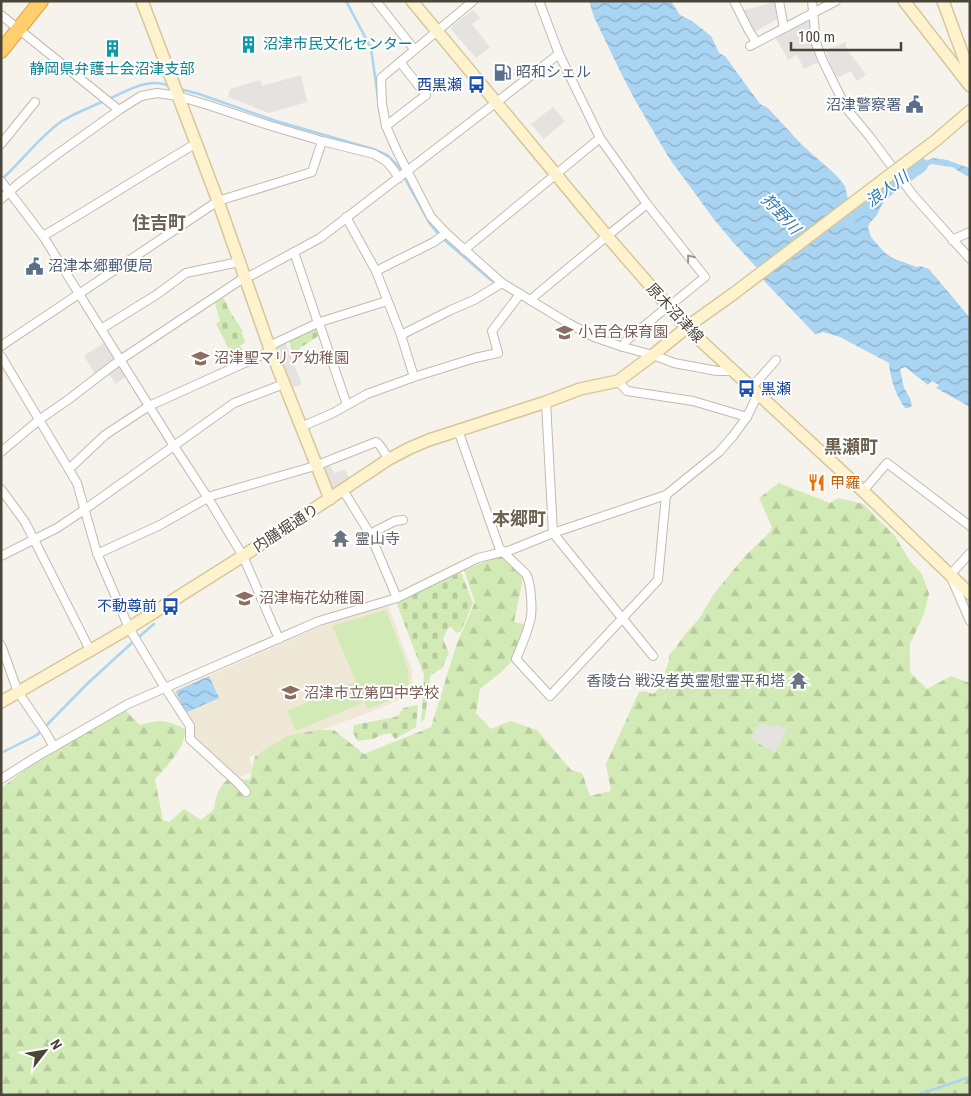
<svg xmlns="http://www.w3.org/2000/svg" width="971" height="1096" font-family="'Roboto Condensed','Noto Sans JP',sans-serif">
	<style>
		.education { fill: #efe8d6 }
		.forest { fill: url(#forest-firs) }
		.cemetery { fill: url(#cemetery-stones) }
		.park { fill: #d2eab5 }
		.parking { fill: #e5e3e0 }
		.water { fill: url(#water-waves) }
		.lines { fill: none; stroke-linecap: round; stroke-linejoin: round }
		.stream { stroke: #a9d4f2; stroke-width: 2.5 }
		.river { stroke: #a9d4f2; stroke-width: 14 }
		.street-casing { stroke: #c2bbae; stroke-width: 10 }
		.secondary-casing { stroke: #d6c79b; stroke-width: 14 }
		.highway-casing { stroke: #e0a43c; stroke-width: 16 }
		.street { stroke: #fff; stroke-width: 8 }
		.secondary { stroke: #fff3cd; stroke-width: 11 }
		.highway { stroke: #ffcf6e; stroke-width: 14 }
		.secondary-bridge-casing { stroke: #d6c79b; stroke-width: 14; stroke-linecap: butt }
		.secondary-bridge { stroke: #fff3cd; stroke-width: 11 }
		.oneway { stroke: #9c9892 }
		.labels { text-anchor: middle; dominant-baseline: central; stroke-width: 4; stroke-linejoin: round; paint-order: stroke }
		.culture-label { font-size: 15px; fill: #0d838f; stroke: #fff; text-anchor: start }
		.service-label { font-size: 15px; fill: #4e5e75; stroke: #fff; text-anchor: start }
		.transit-label { font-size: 15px; fill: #164399; stroke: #fff; text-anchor: end }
		.street-label { font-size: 15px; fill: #4b4439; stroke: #fff }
		.education-label { font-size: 15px; fill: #785e54; stroke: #fff; text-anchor: start }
		.food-label { font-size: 15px; fill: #c56008; stroke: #fff; text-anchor: start }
		.worship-label { font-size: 15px; fill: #5b616d; stroke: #fff; text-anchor: start }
		.water-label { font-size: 16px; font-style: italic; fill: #2e7ab2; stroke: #fff }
		.quarter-label { font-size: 18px; font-weight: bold; fill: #6e6250; stroke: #fff }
	</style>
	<defs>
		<pattern id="forest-firs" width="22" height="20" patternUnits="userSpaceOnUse" patternTransform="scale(1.25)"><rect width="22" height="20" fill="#d2eab5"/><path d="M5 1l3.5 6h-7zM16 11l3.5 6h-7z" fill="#b6ca9c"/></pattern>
		<pattern id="cemetery-stones" width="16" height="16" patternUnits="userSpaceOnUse" patternTransform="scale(1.25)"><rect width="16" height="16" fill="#d2eab5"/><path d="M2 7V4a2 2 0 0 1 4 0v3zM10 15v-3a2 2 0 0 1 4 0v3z" fill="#b6ca9c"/></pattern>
		<pattern id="water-waves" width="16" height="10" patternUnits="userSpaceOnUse" patternTransform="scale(1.25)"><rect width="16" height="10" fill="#a9d4f2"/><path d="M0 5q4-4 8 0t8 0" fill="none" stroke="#8caec5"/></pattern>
	</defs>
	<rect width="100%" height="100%" fill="#f6f3ec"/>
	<polygon class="education" points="388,605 412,670 412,688 401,699 378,709 249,757 254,771 237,779 194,738 173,696 174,691 324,625"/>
	<path class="forest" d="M779 483 830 503 838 498 863 504 895 536 910 561 922 574 929 594 924 614 910 644V672L927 689 951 676 970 683V1095H1V788L33 764 125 710 140 725C159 719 167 720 185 729 187 745 166 768 155 779L163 820 169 822 184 809 201 820 214 809C216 795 218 788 229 778L250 780 255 756 287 736 317 730H334L364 754 431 727 457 643 475 602 464 570 502 555 524 573 514 622 528 625 517 656 500 673 480 689 476 713 491 729 510 721 537 730 571 770 582 773 590 796 611 791 606 764 639 692 645 691 653 694 667 681 665 671 669 661V654L675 649 685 634 699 619 713 595 745 556 770 532 772 527 759 498Z"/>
	<g class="cemetery">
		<polygon points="223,297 232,315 243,331 242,333 245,342 240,346 249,359 237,364 216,324 220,321 215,303"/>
		<polygon points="317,326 320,335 300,348 299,353 293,356 289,340"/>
		<polygon points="461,572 473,603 461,631 457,633 451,627 448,628 443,639 449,653 442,668 430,676 425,718 421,723 424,675 396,602"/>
		<path d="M418 705 416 727 395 739 390 733 381 735 373 739 358 741C354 735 352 732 354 725L395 717 399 715 403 708Z"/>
	</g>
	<g class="park">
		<polygon points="386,610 408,669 409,684 397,697 368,709 332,626"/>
		<polygon points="354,682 362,703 296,731 287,711"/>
	</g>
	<g class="parking">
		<polygon points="774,2 778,19 752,33 741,11"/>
		<polygon points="473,10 480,18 472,24 490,47 476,58 451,29 452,26"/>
		<polygon points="809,18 812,44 819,62 804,69 797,55 788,60 775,36"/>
		<polygon points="846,42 846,48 866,75 857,81 851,71 839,77 836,76 828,58 826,50"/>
		<polygon points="301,75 307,102 269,113 228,97 230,89 260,80 262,86"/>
		<polygon points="553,107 565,121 544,139 531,124"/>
		<polygon points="105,342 114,356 113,360 95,374 84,356"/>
		<polygon points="285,342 302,384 288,390 272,347"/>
		<polygon points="118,367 122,368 126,376 116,384 109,374"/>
		<polygon points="329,463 334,473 345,469 350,479 331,493 318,466"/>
		<polygon points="762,723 772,727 776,724 787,729 775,753 751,739 756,728"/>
	</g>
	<g class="water">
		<path d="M589 1H671L680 15 692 21 711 36 719 53 725 56 760 104 768 108 801 144 837 176 845 186 848 199 855 206H860L877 200 878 198 885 193 889 195 881 206 877 215 869 224 868 228 871 237 884 252 892 258 917 267 920 266 929 269 970 318V407L936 388 939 385 932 381 928 385 905 367 900 369 904 388 910 398 912 406 908 408H905C896 396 890 378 889 363L840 337 823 332 815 334 765 282 757 268 732 241 713 218 669 158 635 100 619 69 594 17Z"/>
		<polygon points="933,158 947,160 969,168 970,178 952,167 931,164 911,177 907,174 923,162"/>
		<polygon points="209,676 219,698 185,713 176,691"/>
	</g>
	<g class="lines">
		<g class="stream">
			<polyline points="346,1 371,48 380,113"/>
			<polyline points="180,89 199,94 276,121 373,149 387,155 398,166"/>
			<path d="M109 99C128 90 149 77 170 86"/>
			<polyline points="389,142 400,165 398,166 430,224 441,237 492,281"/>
			<path d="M3 178C23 160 39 137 62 121 73 114 91 107 104 101"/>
			<polyline points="1,753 37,735 88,683 134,641 154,624"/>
			<polyline points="917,1095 970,1077"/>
		</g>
		<polyline class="river" points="852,215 921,165"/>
		<defs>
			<g id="street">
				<polyline points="376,1 414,49"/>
				<polyline points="473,1 381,78 382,104 386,126 397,151 431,217 446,233 502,283 568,323 594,337 623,347 653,355 674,363 717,371 733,371"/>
				<polyline points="539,1 559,54 600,138 647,204 705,277 672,304"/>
				<polyline points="734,1 748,29 756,42"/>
				<polyline points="779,1 784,28"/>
				<polyline points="812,1 816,43 822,59 846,108 870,137 913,195 970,259"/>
				<polyline points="1,15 119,110"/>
				<polyline points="750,46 836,1"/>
				<polyline points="386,126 426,95 400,62"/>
				<polyline points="1,144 35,102"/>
				<polyline points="1,181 43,236 174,446 208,498 243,556 279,639"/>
				<polyline points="1,199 18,184 56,155 119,110 141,96 157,93 178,96 211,106 268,125 322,141 374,154 386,161 393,169 399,178"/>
				<polyline points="346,217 376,271 401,335 414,377"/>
				<polyline points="612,232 647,204"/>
				<path d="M43 236C95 206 145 173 197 143"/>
				<polyline points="952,240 970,232"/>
				<polyline points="464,250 600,138"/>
				<polyline points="294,252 318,323"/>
				<polyline points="376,271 434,242 446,233"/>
				<polyline points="530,300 607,236"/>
				<polyline points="319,323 347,405"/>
				<polyline points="101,329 156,295 186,273 239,262"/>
				<polyline points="401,335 451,310 474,300 502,283"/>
				<polyline points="1,346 218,201 312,172 322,141"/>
				<polyline points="269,346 320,322 387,301"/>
				<polyline points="623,347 626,341 667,307"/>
				<polyline points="1,356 77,483 97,553 129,628 162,683 190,726 190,739 238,783 246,792"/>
				<polyline points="618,381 627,391 693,401 747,417"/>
				<polyline points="751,388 776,360"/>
				<polyline points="546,402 553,533 653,656"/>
				<polyline points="301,427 333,413 367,394 414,377 475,358 498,353 492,331 520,294"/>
				<path d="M458 430 499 547 503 552 526 574C531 582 533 612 530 621 527 634 521 647 516 659L550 696 658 580 666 495"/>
				<polyline points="1,452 39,420 69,399 120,360 245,277 252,275 320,238 559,54"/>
				<polyline points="69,469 105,435 149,406 271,351"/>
				<polyline points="1,489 25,522 90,650"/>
				<polyline points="343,490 370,534 397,598"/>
				<polyline points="863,491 887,463 970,526"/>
				<polyline points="370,534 395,521 403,520"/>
				<polyline points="970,553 950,575 970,621"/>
				<path d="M97 554 160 525 211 496 315 466 376 442C382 445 384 454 389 459"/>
				<polyline points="1,556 57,528 84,510 234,403 284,384"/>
				<polyline points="1,645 18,692 46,733 54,747"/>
				<polyline points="1,779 36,757 128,704 319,621 397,598 478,558 511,550 553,533 666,495 719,452 733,436 747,417 758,394"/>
			</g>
			<g id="secondary">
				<polyline points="142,1 218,201 269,346 330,499"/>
				<polyline points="412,1 607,236 686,327 863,491 970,594"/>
				<polyline points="904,1 970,86"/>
				<polyline points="943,1 964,58 970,79"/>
				<polyline points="899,168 935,141 970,111"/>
				<polyline points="1,702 129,628 243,556 389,459 410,448 429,440 546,402 580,389 618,381 653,355 691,324 733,294"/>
			</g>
			<polyline id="highway" points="1,51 41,1"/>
		</defs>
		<use href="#street" class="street-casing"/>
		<use href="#secondary" class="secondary-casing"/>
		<use href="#highway" class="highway-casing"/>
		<use href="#street" class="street"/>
		<use href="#secondary" class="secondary"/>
		<use href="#highway" class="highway"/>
		<defs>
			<polyline id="secondary-bridge" points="733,294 899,168"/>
		</defs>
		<use href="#secondary-bridge" class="secondary-bridge-casing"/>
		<use href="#secondary-bridge" class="secondary-bridge"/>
	</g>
	<defs><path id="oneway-chevron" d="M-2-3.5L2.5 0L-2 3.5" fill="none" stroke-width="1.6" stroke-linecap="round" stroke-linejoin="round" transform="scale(1.25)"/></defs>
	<use class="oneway" href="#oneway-chevron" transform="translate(690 258) rotate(-129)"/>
	<defs>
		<symbol id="building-bare" viewBox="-9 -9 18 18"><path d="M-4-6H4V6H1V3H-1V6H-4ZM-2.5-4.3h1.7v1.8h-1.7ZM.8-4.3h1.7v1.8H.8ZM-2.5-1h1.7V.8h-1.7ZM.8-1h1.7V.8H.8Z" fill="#0f9aa8" stroke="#fff" stroke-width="2.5" paint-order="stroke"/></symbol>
		<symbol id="fuel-bare" viewBox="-9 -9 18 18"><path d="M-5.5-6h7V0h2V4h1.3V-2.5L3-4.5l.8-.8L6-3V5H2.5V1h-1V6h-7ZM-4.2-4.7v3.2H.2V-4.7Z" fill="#5c6f8a" stroke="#fff" stroke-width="2.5" paint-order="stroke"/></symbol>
		<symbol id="bus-bare" viewBox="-9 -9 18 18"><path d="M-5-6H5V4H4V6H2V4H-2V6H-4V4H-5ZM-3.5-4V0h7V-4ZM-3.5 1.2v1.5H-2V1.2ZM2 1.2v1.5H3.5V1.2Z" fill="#1a4fb4" stroke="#fff" stroke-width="2.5" paint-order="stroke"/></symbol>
		<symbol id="civic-bare" viewBox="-9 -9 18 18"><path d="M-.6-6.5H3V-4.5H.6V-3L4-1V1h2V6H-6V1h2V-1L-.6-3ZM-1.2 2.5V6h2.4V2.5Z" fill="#5c6f8a" stroke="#fff" stroke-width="2.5" paint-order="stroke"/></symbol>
		<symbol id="school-bare" viewBox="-9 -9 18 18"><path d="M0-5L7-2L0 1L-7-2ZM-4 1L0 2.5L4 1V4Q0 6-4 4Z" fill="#8d6e63" stroke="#fff" stroke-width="2.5" paint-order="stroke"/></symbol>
		<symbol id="restaurant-bare" viewBox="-9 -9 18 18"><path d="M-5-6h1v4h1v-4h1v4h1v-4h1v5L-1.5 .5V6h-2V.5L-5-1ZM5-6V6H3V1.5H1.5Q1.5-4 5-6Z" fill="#e8710a" stroke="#fff" stroke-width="2.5" paint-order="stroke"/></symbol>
		<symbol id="temple-bare" viewBox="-9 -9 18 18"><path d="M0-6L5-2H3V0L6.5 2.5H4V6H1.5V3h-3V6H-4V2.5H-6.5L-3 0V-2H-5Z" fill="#6b7280" stroke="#fff" stroke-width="2.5" paint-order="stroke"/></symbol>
	</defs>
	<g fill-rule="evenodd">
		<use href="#building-bare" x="236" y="32" width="25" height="25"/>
		<use href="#building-bare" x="100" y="36" width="25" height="25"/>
		<use href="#fuel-bare" x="490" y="60" width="25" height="25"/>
		<use href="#bus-bare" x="464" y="72" width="25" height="25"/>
		<use href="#civic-bare" x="902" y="92" width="25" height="25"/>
		<use href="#civic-bare" x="22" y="254" width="25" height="25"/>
		<use href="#school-bare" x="552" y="320" width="25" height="25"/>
		<use href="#school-bare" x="188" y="346" width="25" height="25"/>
		<use href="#bus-bare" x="734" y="376" width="25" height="25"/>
		<use href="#restaurant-bare" x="804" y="470" width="25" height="25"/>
		<use href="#temple-bare" x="328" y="526" width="25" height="25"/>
		<use href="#school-bare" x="232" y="586" width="25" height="25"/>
		<use href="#bus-bare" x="158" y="594" width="25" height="25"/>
		<use href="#temple-bare" x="786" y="668" width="25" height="25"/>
		<use href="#school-bare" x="278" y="680" width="25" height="25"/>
	</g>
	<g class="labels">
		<g class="culture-label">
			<text x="263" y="44">沼津市民文化センター</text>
			<text x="112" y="69" text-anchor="middle">静岡県弁護士会沼津支部</text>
		</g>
		<g class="service-label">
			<text x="516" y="72">昭和シェル</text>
			<text x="901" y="105" text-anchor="end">沼津警察署</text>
			<text x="48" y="266">沼津本郷郵便局</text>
		</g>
		<g class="transit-label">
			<text x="462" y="85">西黒瀬</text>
			<text x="761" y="389" text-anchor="start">黒瀬</text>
			<text x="157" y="606">不動尊前</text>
		</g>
		<g class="street-label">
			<text transform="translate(675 313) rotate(47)">原木沼津線</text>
			<text transform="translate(286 528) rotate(-33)">内膳堀通り</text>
		</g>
		<g class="education-label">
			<text x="578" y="332">小百合保育園</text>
			<text x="214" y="358">沼津聖マリア幼稚園</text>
			<text x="259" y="598">沼津梅花幼稚園</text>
			<text x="304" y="693">沼津市立第四中学校</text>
		</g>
		<g class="food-label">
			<text x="830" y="483">甲羅</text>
		</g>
		<g class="worship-label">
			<text x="355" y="539">霊山寺</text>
			<text x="785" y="681" text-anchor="end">香陵台 戦没者英霊慰霊平和塔</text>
		</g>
		<g class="water-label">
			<text transform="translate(887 189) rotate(-36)">浪人川</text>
			<text transform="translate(781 214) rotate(47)">狩野川</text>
		</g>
		<g class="quarter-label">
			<text x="159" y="222">住吉町</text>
			<text x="851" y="446">黒瀬町</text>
			<text x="519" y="518">本郷町</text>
		</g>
	</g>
	<rect width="971" height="1096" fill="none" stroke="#4b4439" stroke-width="5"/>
	<g transform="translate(45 1051) rotate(59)" stroke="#ffffff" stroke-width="4" paint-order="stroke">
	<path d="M0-4L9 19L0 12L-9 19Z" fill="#4b4439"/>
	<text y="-8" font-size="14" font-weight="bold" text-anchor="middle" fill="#4b4439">N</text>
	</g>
	<path d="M791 42v8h110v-8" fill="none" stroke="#4b4439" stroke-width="2.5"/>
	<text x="798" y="42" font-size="15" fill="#4b4439" stroke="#ffffff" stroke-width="4" paint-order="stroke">100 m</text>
</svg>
